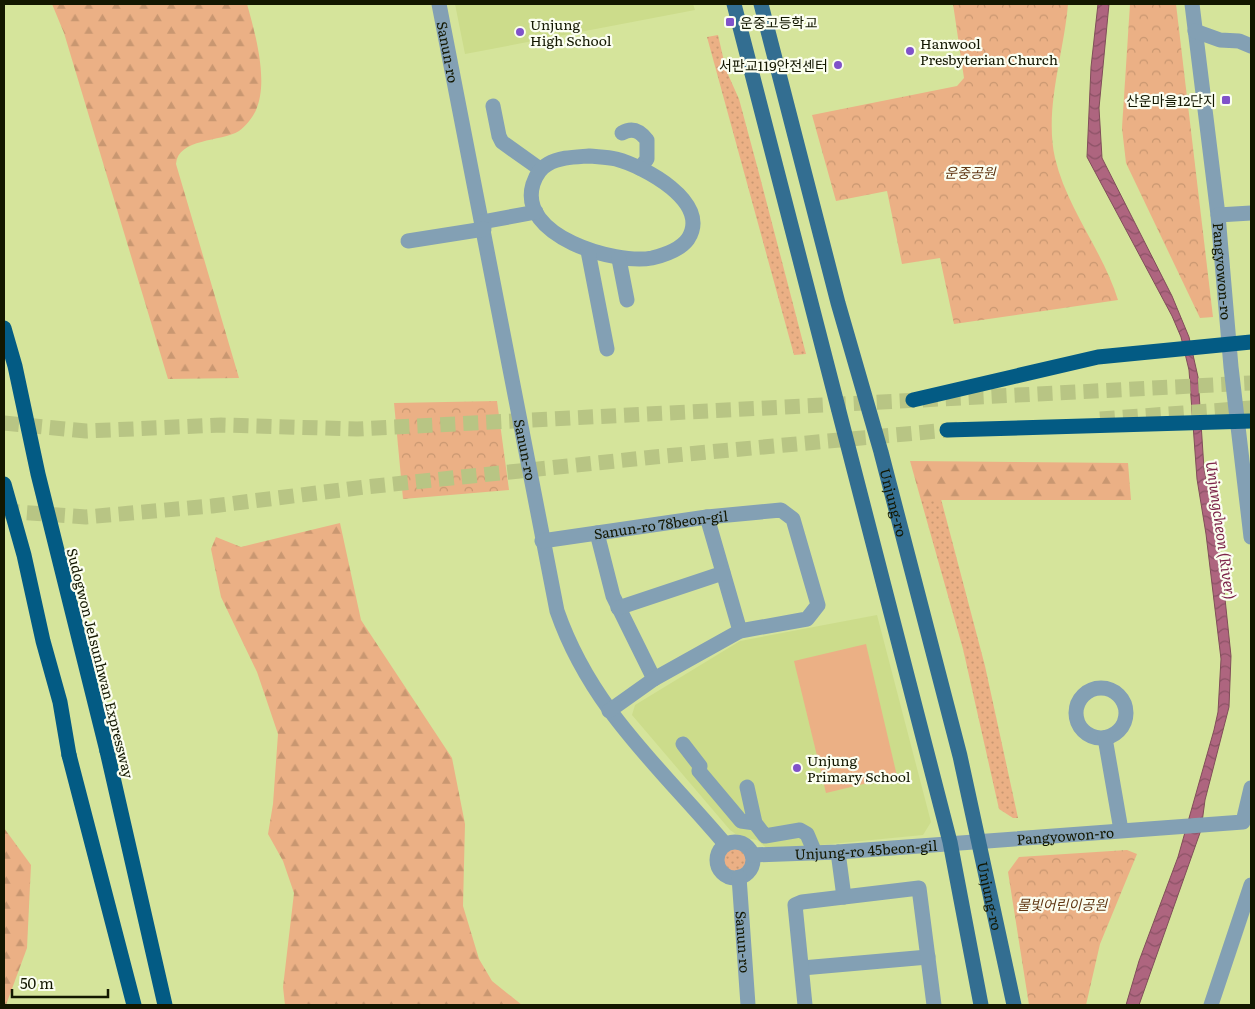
<svg xmlns="http://www.w3.org/2000/svg" width="1255" height="1009" font-family="Literata,'Noto Sans KR',serif">
	<style>
		.built { fill: #ccdc8b }
		.grass { fill: url(#grass-dots) }
		.forest { fill: url(#forest-firs) }
		.park { fill: url(#park-crowns) }
		.pitch { fill: #ebb085 }
		.water { fill: url(#water-waves); stroke: #804e59 }
		.lines { fill: none; stroke-linecap: round; stroke-linejoin: round }
		.highway-tunnel { stroke: #b8c584; stroke-width: 15; stroke-dasharray: 15 8; stroke-linecap: butt }
		.minor { stroke: #83a0b4; stroke-width: 15 }
		.major { stroke: #336e91; stroke-width: 15 }
		.highway { stroke: #035b84; stroke-width: 15 }
		.highway-bridge { stroke: #035b84; stroke-width: 15 }
		.poi-dot { fill: #8052ca; stroke: #fbfef0; stroke-width: 2 }
		.labels { text-anchor: middle; dominant-baseline: central; stroke-width: 4.5; stroke-linejoin: round; paint-order: stroke }
		.poi-label { font-size: 14px; fill: #131700; stroke: #fbfef0; text-anchor: start }
		.street-label { font-size: 14px; fill: #131700; stroke: #fbfef0 }
		.park-label { font-size: 14px; font-style: italic; fill: #603612; stroke: #fbfef0 }
		.water-label { font-size: 15px; font-style: italic; fill: #7c2349; stroke: #fbfef0 }
	</style>
	<defs>
		<pattern id="grass-dots" width="8" height="8" patternUnits="userSpaceOnUse" patternTransform="scale(1.25)"><rect width="8" height="8" fill="#ebb085"/><path d="M2 2h.1M6 6h.1" fill="none" stroke="#c99771" stroke-width="1.8" stroke-linecap="round"/></pattern>
		<pattern id="forest-firs" width="22" height="20" patternUnits="userSpaceOnUse" patternTransform="scale(1.25)"><rect width="22" height="20" fill="#ebb085"/><path d="M5 1l3.5 6h-7zM16 11l3.5 6h-7z" fill="#c99771"/></pattern>
		<pattern id="park-crowns" width="20" height="18" patternUnits="userSpaceOnUse" patternTransform="scale(1.25)"><rect width="20" height="18" fill="#ebb085"/><path d="M2 6a3 3 0 1 1 6 0M12 15a3 3 0 1 1 6 0" fill="none" stroke="#c99771"/></pattern>
		<pattern id="water-waves" width="16" height="10" patternUnits="userSpaceOnUse" patternTransform="scale(1.25)"><rect width="16" height="10" fill="#ae657f"/><path d="M0 5q4-4 8 0t8 0" fill="none" stroke="#8c5266"/></pattern>
	</defs>
	<rect width="100%" height="100%" fill="#d5e49b"/>
	<g class="built">
		<polygon points="455,4 693,4 695,10 465,54"/>
		<polygon points="877,615 931,822 923,835 769,850 757,840 740,837 730,830 632,715 635,705 740,641"/>
	</g>
	<g class="grass">
		<polygon points="718,35 726,70 739,99 760,177 806,354 794,355 707,37"/>
		<polygon points="941,499 985,666 1018,818 1013,818 999,809 963,649 921,500"/>
		<circle cx="735" cy="860" r="11"/>
	</g>
	<g class="forest">
		<path d="M52 4H247C255 33 269 81 256 110 253 117 245 127 239 131 221 142 178 138 176 164L239 378 168 379 64 33Z"/>
		<polygon points="910,461 1128,463 1131,500 921,500"/>
		<polygon points="340,523 361,620 452,758 465,824 463,906 479,959 492,981 522,1005 285,1005 283,987 294,893 283,861 268,834 273,804 278,734 257,672 221,597 211,549 216,537 241,547"/>
		<polygon points="4,828 31,865 27,948 6,1005 4,1005"/>
	</g>
	<g class="park">
		<path d="M953 4H1068C1064 53 1044 109 1055 158 1067 209 1103 251 1118 300L954 324 940 258 902 264 887 191 836 201 812 115 957 86 964 78Z"/>
		<polygon points="1130,4 1176,4 1213,317 1200,318 1126,163 1122,128"/>
		<polygon points="497,401 509,490 403,499 394,403"/>
		<polygon points="1127,850 1137,854 1100,944 1086,1005 1029,1005 1008,872 1019,857"/>
	</g>
	<polygon class="pitch" points="866,644 897,776 826,793 794,661"/>
	<polygon class="water" points="1098,4 1109,4 1099,108 1102,158 1172,296 1189,337 1198,377 1204,469 1216,525 1222,570 1231,656 1229,707 1205,800 1201,830 1139,1005 1126,1005 1139,961 1178,857 1214,730 1218,712 1221,659 1206,534 1197,479 1189,370 1181,337 1172,316 1087,157 1091,67"/>
	<g class="lines">
		<g class="highway-tunnel">
			<polyline points="1100,419 1251,408"/>
			<polyline points="4,423 86,431 221,425 357,429 1251,383"/>
			<polyline points="4,511 86,517 212,506 365,487 654,457 960,429"/>
		</g>
		<g class="minor">
			<path id="s1" d="M439 4 557 611C591 709 660 767 725 844"/>
			<path id="s2" d="M1192 4 1218 215 1231 367 1251 537"/>
			<polyline points="1195,31 1220,40 1239,41 1251,46"/>
			<polyline points="493,106 499,136 502,142 540,169"/>
			<path d="M622 133C632 127 640 131 647 140V159L640 168"/>
			<path d="M589 156C598 157 607 157 616 159 643 166 712 202 688 239 680 250 665 255 652 258 615 265 517 236 533 184 536 175 540 168 548 164 560 157 576 157 589 156Z"/>
			<polyline points="1218,215 1251,213"/>
			<polyline points="482,222 536,212"/>
			<polyline points="408,241 484,229"/>
			<polyline points="588,251 607,349"/>
			<polyline points="619,259 627,300"/>
			<polyline points="707,517 740,631"/>
			<polyline points="597,533 613,596 654,679"/>
			<path id="s3" d="M542 541 707 517 781 510 793 519 818 605 807 619 740 631 654 679 609 711"/>
			<polyline points="618,608 723,573"/>
			<circle cx="1101" cy="713" r="25"/>
			<polyline points="1105,738 1121,830"/>
			<polyline points="683,744 700,766 699,771 741,821 755,823"/>
			<polyline points="747,787 755,823 765,836 800,830 807,834 815,853"/>
			<circle cx="735" cy="860" r="18"/>
			<polyline points="838,852 844,897"/>
			<path id="s4" d="M752 855 838 852 1243 822 1251 788"/>
			<path id="s5" d="M739 877 748 1005"/>
			<polyline points="802,968 928,957"/>
			<polyline points="805,1005 795,905 802,902 919,888 934,1005"/>
			<polyline points="1211,1005 1251,885"/>
		</g>
		<g class="major">
			<polyline points="734,4 950,842 981,1005"/>
			<path id="s6" d="M761 4 838 303 881 452 960 756 1014 1005"/>
		</g>
		<g class="highway">
			<polyline points="107,751 165,1005"/>
			<polyline points="69,755 134,1005"/>
		</g>
		<g class="highway-bridge">
			<polyline points="4,328 15,366 38,474 107,751"/>
			<polyline points="913,400 1098,357 1251,342"/>
			<polyline points="947,430 1251,421"/>
			<polyline points="4,484 24,555 43,641 60,702 69,755"/>
		</g>
	</g>
	<g class="poi-dot">
		<rect x="725" y="17" width="10" height="10" rx="2.5"/>
		<circle cx="520" cy="32" r="5"/>
		<circle cx="910" cy="51" r="5"/>
		<circle cx="838" cy="65" r="5"/>
		<rect x="1221" y="95" width="10" height="10" rx="2.5"/>
		<circle cx="797" cy="768" r="5"/>
	</g>
	<g class="labels">
		<g class="poi-label">
			<text x="740" y="22">운중고등학교</text>
			<text x="530" y="24">Unjung<tspan x="530" dy="16">High School</tspan></text>
			<text x="920" y="43">Hanwool<tspan x="920" dy="16">Presbyterian Church</tspan></text>
			<text x="828" y="65" text-anchor="end">서판교119안전센터</text>
			<text x="1216" y="100" text-anchor="end">산운마을12단지</text>
			<text x="807" y="760">Unjung<tspan x="807" dy="16">Primary School</tspan></text>
		</g>
		<g class="street-label">
			<text stroke="none"><textPath href="#s1" startOffset="49">Sanun-ro</textPath></text>
			<text stroke="none"><textPath href="#s2" startOffset="269">Pangyowon-ro</textPath></text>
			<text stroke="none"><textPath href="#s1" startOffset="454">Sanun-ro</textPath></text>
			<text stroke="none"><textPath href="#s6" startOffset="516">Unjung-ro</textPath></text>
			<text stroke="none"><textPath href="#s3" startOffset="120">Sanun-ro 78beon-gil</textPath></text>
			<text transform="translate(101 663) rotate(76)">Sudogwon Je1sunhwan Expressway</text>
			<text stroke="none"><textPath href="#s4" startOffset="314">Pangyowon-ro</textPath></text>
			<text stroke="none"><textPath href="#s4" startOffset="114">Unjung-ro 45beon-gil</textPath></text>
			<text stroke="none"><textPath href="#s6" startOffset="921">Unjung-ro</textPath></text>
			<text stroke="none"><textPath href="#s5" startOffset="65">Sanun-ro</textPath></text>
		</g>
		<g class="park-label">
			<text x="970" y="172">운중공원</text>
			<text x="1062" y="904">물빛어린이공원</text>
		</g>
		<g class="water-label">
			<text transform="translate(1222 530) rotate(82)">Unjungcheon (River)</text>
		</g>
	</g>
	<rect width="1255" height="1009" fill="none" stroke="#131700" stroke-width="10"/>
	<path d="M12 989v8h96v-8" fill="none" stroke="#131700" stroke-width="2.5"/>
	<text x="20" y="989" font-size="15" fill="#131700" stroke="#fbfef0" stroke-width="4" paint-order="stroke">50 m</text>
</svg>
